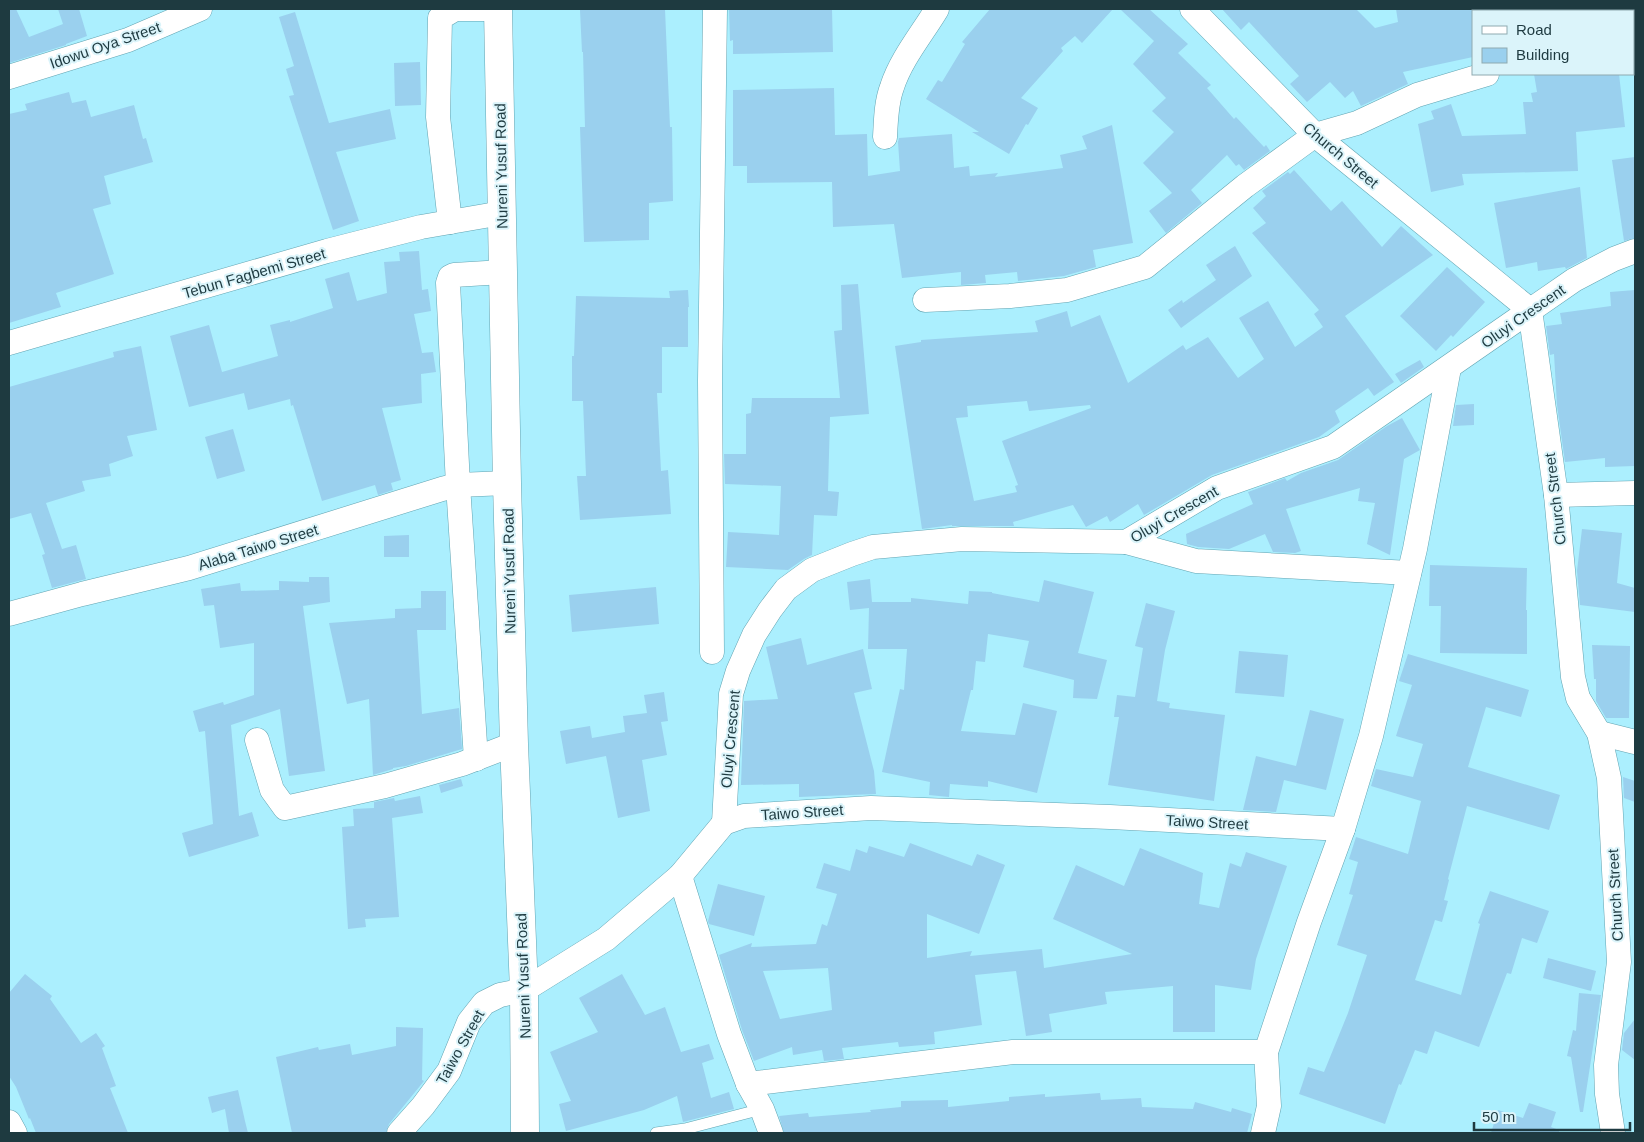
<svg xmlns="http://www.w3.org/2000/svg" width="1644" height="1142" font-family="Arial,sans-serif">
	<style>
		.building { fill: #9ad0ee; fill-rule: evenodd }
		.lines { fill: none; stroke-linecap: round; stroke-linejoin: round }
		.service-casing { stroke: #62a4b2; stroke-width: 12 }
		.minor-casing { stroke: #62a4b2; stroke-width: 25 }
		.tertiary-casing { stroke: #62a4b2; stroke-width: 29 }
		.service { stroke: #fff; stroke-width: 11 }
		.minor { stroke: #fff; stroke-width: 24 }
		.tertiary { stroke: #fff; stroke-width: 28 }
		.labels { text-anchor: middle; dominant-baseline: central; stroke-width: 4; stroke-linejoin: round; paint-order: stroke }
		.street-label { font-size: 15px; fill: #1e3a40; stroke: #dbf4fa }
	</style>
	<rect width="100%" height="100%" fill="#abeffe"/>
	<g class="building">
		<polygon points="9,9 16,9 29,37 63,24 58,9 79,9 87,36 66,44 66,45 9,63"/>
		<polygon points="611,9 665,9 670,127 672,127 673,201 649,203 649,240 584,242 580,127 585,127 583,52 582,52 580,10"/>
		<polygon points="729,9 832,9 833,52 733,54 733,40 730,41"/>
		<polygon points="990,9 1113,9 1082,43 1075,36 1061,48 1063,51 1021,98 1038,108 1028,125 1026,124 1009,154 972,132 979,132 926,99 938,80 942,82 965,44 962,42"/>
		<polygon points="1120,9 1149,9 1188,44 1178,53 1211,85 1207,88 1234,119 1236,117 1264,147 1266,145 1270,151 1244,170 1239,164 1236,166 1227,155 1191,190 1202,203 1166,233 1149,211 1172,193 1143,163 1174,132 1152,111 1166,98 1133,64 1154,41"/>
		<polygon points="1222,9 1356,9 1375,28 1398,22 1396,9 1473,9 1473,57 1403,72 1408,84 1361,106 1353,91 1345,98 1330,82 1307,102 1290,84 1299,76 1249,22 1241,30"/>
		<polygon points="295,12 329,123 390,109 396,139 336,152 359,221 333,230 289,96 294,95 286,69 294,66 279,17"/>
		<polygon points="420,62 421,105 395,106 394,63"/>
		<polygon points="1534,74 1619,74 1625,127 1576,132 1578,171 1462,174 1464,185 1431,192 1418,124 1434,119 1431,111 1451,104 1462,136 1526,134 1523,102 1533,102 1531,93 1537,92"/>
		<polygon points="834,88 835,135 867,134 868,176 900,171 898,142 899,138 952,134 954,168 969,166 970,176 998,173 995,177 1063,168 1060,155 1087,149 1082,136 1112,125 1133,243 1093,250 1096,267 1064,276 1018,281 1017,272 985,275 986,283 961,285 961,272 902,278 894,224 833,227 832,182 747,183 747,166 733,166 733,90"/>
		<polygon points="69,92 72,103 86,100 91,117 134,105 143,139 146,138 153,162 104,176 111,204 93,209 114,274 56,293 61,307 9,323 9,114 27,110 25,104"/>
		<polygon points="1635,157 1635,238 1624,241 1612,160"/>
		<path d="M1294 170 1331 211 1342 201 1382 247 1401 226 1433 255 1345 316 1394 382 1374 396 1368 388 1335 411 1340 422 1319 437 1212 475 1144 515 1138 504 1110 522 1107 516 1086 527 1073 505 1013 522 1014 526H952V525L922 529 895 346 921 342V340L1038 332 1035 321 1067 311 1071 327 1100 315 1128 383 1183 345 1186 350 1208 337 1238 378 1264 359 1239 318 1268 301 1295 347 1323 327 1314 314 1319 310 1252 233 1266 223 1253 208 1266 196 1262 191 1288 172 1290 174ZM1027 401 1029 411 1090 405 1091 408 1002 441 1018 485 1015 486 1017 492 974 501 956 418 968 417 967 406Z"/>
		<polygon points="1580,187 1587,258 1566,269 1565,267 1538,271 1537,262 1506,268 1494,203"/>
		<polygon points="1235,246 1252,276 1181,328 1168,310 1182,300 1183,303 1216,280 1206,265"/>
		<polygon points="419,251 422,290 428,289 431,311 414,314 422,353 433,352 436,372 421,374 422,403 382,408 401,480 391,483 393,490 378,495 375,485 322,501 293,405 291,406 290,399 248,410 244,393 189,407 170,336 209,325 222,372 278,356 270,325 290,320 290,322 333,308 325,279 349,272 357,301 387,293 384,262 400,261 399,252"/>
		<polygon points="1447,267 1485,302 1453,337 1451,335 1436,351 1400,316"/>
		<polygon points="858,284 869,414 830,417 828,491 839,492 837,516 814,515 812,555 804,559 788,570 726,567 728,532 779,535 781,486 725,484 724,454 746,454 746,414 751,413 752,398 840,398 834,331 842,330 841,285"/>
		<polygon points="688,290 689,307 688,307 688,347 662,347 662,393 657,393 661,471 668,470 671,514 580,520 577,476 586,476 583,401 572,401 572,356 574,356 576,296 670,298 669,291"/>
		<polygon points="1635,290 1635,466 1605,467 1605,458 1565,462 1557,405 1554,354 1550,355 1546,326 1562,324 1560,313 1611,306 1610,292"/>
		<polygon points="141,346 157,430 127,436 133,456 109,464 111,476 82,481 85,491 46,503 62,549 76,545 86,579 52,588 42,555 45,554 31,513 9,519 9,387 114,357 113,352"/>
		<polygon points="1420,360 1424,367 1401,383 1395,374"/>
		<polygon points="1474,404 1474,425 1453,426 1456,405"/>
		<polygon points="1402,418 1420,450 1404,459 1390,555 1367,544 1375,503 1358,501 1360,488 1286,509 1301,551 1295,553 1273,552 1265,534 1229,549 1198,547 1187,544 1186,534 1253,504 1248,492 1285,478 1287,481 1301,473 1338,460 1387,426"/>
		<polygon points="233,429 245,471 217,479 205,437"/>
		<polygon points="1582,529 1622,533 1617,583 1635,588 1635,612 1580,605 1577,571"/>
		<polygon points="409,535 409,557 384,557 384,536"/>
		<polygon points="1430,565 1527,568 1526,610 1527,610 1527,654 1440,653 1441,606 1429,606"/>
		<polygon points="309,577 329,577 330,602 303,606 325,771 289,776 280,709 231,725 239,816 252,812 259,836 189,857 182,833 213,824 205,731 199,732 193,711 223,702 224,705 254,695 254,643 220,648 214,605 204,606 201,589 240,583 241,591 279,590 279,581 309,582"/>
		<polygon points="870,579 872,602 911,602 911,598 968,604 969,591 992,592 992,593 1039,602 1044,580 1094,592 1078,653 1107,660 1097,699 1073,698 1074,680 1023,667 1029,641 988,634 985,662 976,661 973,690 971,690 961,731 1015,735 1023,703 1057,711 1037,793 988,781 988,787 950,784 949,797 929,795 930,782 882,772 900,689 904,690 907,649 868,649 869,608 850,610 847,582"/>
		<polygon points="656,587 659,624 572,632 569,595"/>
		<polygon points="421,591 446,591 446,630 417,630 422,714 459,708 462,749 406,766 393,768 393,769 373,775 369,699 347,704 329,623 395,618 395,609 421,608"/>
		<polygon points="1146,603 1175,611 1165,650 1157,701 1170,703 1169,708 1225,715 1214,801 1108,785 1119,717 1114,717 1117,695 1135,697 1143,648 1135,646"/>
		<polygon points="801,638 807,665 863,649 872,689 854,693 874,771 876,794 799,797 799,784 741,785 744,701 778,699 766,647"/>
		<polygon points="1592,645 1630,646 1629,718 1606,718 1596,701 1596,679 1594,679"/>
		<polygon points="1239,651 1288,655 1284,697 1235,693"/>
		<polygon points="1408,654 1529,690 1521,717 1486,707 1468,767 1560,795 1549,830 1467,806 1448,879 1449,880 1444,900 1448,901 1442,922 1435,920 1415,980 1461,995 1480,924 1478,923 1490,891 1549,911 1537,943 1522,938 1511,974 1507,973 1479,1047 1435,1031 1427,1054 1415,1050 1401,1085 1399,1084 1385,1124 1299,1094 1308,1067 1324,1072 1348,1013 1367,955 1337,945 1353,895 1349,894 1358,862 1349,859 1356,837 1408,854 1421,801 1371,786 1376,769 1413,777 1423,744 1396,736 1412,685 1399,681"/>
		<polygon points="664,692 668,721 661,722 667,755 642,760 650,811 618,818 606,756 566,764 560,731 590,726 592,738 625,732 623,716 647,713 644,695"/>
		<polygon points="1310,710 1344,719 1326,790 1284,780 1276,812 1243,810 1256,756 1296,766"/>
		<polygon points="1623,777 1635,781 1635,802 1624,798"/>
		<polygon points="461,779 463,786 441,793 439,785"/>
		<polygon points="420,796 423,813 392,818 399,917 365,919 366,927 348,929 342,827 354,826 353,809 374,808 374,802 394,798 395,801"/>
		<path d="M910 843 972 866 977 854 1005 865 979 934 927 914V958L972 951 970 956 1042 949 1044 968 1132 954 1053 919 1076 865 1124 886 1140 848 1203 873 1199 904 1219 908 1230 863 1241 867 1246 852 1287 866 1256 959 1251 990 1215 985V1032H1173V986L1105 992 1107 1004 1049 1014 1052 1032 1026 1036 1016 971 975 975 982 1025 934 1032 935 1044 899 1047 898 1042 842 1048 844 1059 824 1061 822 1050 793 1055 792 1047 754 1061 742 1030 719 955 752 943 751 947 816 944 822 924 827 926 837 894 816 888 824 863 850 871 856 849 867 853 869 846 904 857ZM828 968 832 1010 780 1019 763 971Z"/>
		<polygon points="718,884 765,896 754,936 709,924 708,921"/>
		<polygon points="1548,958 1596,971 1591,991 1543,978"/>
		<polygon points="25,974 52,996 50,999 81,1043 96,1033 105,1046 102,1048 116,1086 110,1088 128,1133 36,1133 30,1118 29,1119 16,1087 9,1076 9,993"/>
		<polygon points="622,974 645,1015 665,1007 681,1052 709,1044 714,1059 702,1063 711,1098 729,1092 734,1109 683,1122 677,1096 644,1110 566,1131 559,1104 571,1101 550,1052 598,1032 579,998"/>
		<polygon points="1579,993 1601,995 1583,1112 1580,1112 1571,1057 1567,1056 1573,1030 1576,1031"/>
		<polygon points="1635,1019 1635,1060 1622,1050 1624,1033"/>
		<polygon points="396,1027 423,1028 422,1080 424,1081 389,1124 386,1133 292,1133 276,1057 318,1047 319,1050 350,1044 352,1055 396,1046"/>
		<polygon points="238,1090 245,1121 248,1133 229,1133 225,1109 212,1113 208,1097"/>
		<polygon points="1100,1093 1101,1100 1141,1098 1142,1107 1193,1109 1195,1102 1231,1112 1232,1108 1252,1114 1247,1133 784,1133 779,1116 808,1113 809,1117 871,1112 870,1110 901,1107 901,1101 948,1100 948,1107 1009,1101 1009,1097 1045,1094 1045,1097"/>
		<polygon points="1529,1103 1556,1112 1551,1127 1559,1130 1559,1133 1491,1133 1498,1110 1523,1118"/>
	</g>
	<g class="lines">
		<defs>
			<polyline id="service" points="656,1133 685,1129 762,1109"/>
			<g id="minor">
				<polyline points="1192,9 1315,135 1530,310 1556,495 1573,677 1578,698 1599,733 1609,778 1619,962 1606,1065 1607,1094 1613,1133"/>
				<polyline points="1633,37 1635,37"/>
				<polyline points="9,77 128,40 200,9"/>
				<path d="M885 137C886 120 886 103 892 87 901 59 922 34 937 9"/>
				<polyline points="450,222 438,117 440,18 455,9 498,9"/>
				<polyline points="925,300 1010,296 1067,290 1145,267 1245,186 1315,135 1357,123 1417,95 1487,74"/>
				<polyline points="9,343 327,251 421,227 502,213"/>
				<polyline points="1556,495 1635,493"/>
				<polyline points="1126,542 1196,561 1409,573"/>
				<polyline points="9,614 82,594 189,568 442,489 458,485 507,483"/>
				<polyline points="712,652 710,381 715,9"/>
				<polyline points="1599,733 1635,742"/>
				<polyline points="257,740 272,790 285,808 385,786 462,764 514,744"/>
				<polyline points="476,759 458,485 448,283 450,277 454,275 503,272"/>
				<polyline points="724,823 731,694 738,671 754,635 770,610 786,589 812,570 852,554 873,547 962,539 1126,542 1217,488 1333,447 1574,280 1614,259 1635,251"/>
				<polyline points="680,876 729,1034 748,1084 762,1109 771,1133"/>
				<polyline points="748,1084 1013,1052 1266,1052"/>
				<polyline points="9,1122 15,1133"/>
				<polyline points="399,1133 423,1106 449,1071 469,1022 484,1003 500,995 524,990 606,939 680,876 724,823 744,816 871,808 1110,817 1343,829"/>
				<polyline points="1263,1133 1269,1106 1266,1052 1309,922 1343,829 1371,736 1415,549 1449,368"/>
			</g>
			<polyline id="tertiary" points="498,9 507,483 514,744 524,990 525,1133"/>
		</defs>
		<use href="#service" class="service-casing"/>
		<use href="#minor" class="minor-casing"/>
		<use href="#tertiary" class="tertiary-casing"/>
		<use href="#service" class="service"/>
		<use href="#minor" class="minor"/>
		<use href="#tertiary" class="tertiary"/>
	</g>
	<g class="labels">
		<g class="street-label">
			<text transform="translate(105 45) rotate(-19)">Idowu Oya Street</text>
			<text transform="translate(1341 155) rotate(40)">Church Street</text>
			<text transform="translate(501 166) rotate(-91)">Nureni Yusuf Road</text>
			<text transform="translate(254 273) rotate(-16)">Tebun Fagbemi Street</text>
			<text transform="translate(1523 316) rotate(-35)">Oluyi Crescent</text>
			<text transform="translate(1555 499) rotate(-97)">Church Street</text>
			<text transform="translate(1174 514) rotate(-30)">Oluyi Crescent</text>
			<text transform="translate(258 547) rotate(-17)">Alaba Taiwo Street</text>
			<text transform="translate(509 571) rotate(-91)">Nureni Yusuf Road</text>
			<text transform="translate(730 739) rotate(-85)">Oluyi Crescent</text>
			<text transform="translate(802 812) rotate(-4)">Taiwo Street</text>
			<text transform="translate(1207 822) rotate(3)">Taiwo Street</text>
			<text transform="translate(1615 895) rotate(-93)">Church Street</text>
			<text transform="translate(523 976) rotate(-92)">Nureni Yusuf Road</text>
			<text transform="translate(460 1047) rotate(-61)">Taiwo Street</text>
		</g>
	</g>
	<rect width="1644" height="1142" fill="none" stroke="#1e3a40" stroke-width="20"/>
	<rect x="1472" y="10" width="162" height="65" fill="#dbf4fa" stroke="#8faab0"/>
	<rect x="1482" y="26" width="25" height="8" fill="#ffffff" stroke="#8faab0"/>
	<text x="1516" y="35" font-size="15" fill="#1e3a40">Road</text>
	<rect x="1482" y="48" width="25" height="15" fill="#9ad0ee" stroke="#8faab0"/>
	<text x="1516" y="60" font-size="15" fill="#1e3a40">Building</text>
	<path d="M1474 1122v8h156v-8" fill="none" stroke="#1e3a40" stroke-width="2.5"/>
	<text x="1482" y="1122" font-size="15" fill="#1e3a40" stroke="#dbf4fa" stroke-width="4" paint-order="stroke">50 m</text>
</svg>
